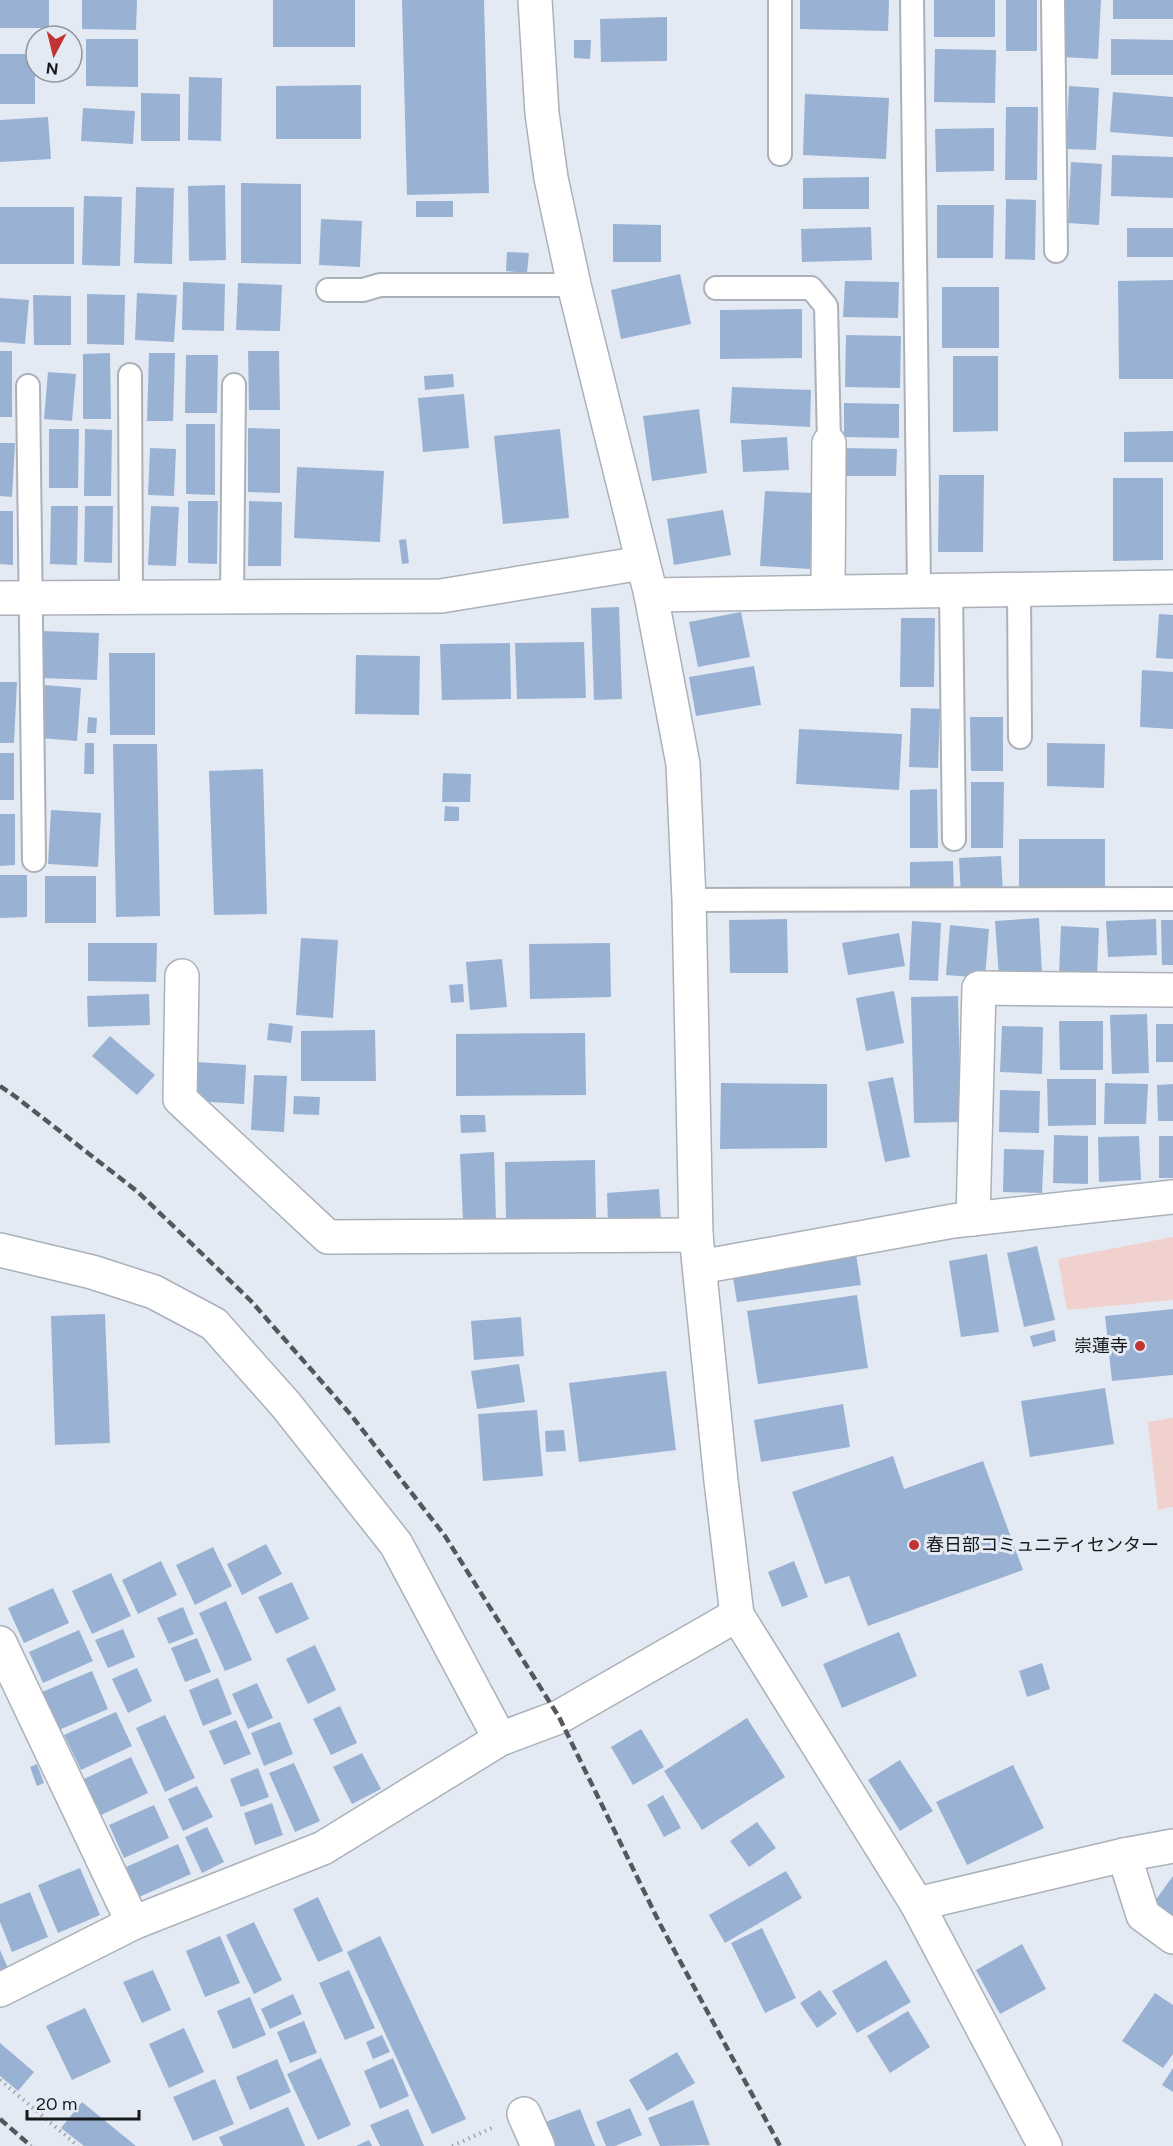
<svg xmlns="http://www.w3.org/2000/svg" width="1173" height="2146" font-family="Figtree,'Noto Sans JP',sans-serif">
	<style>
		.green { fill: #f1d1ce }
		.building { fill: #99b2d3 }
		.lines { fill: none; stroke-linecap: round; stroke-linejoin: round }
		.service-casing { stroke: #abb1b9; stroke-width: 26 }
		.minor-casing { stroke: #abb1b9; stroke-width: 36 }
		.tertiary-casing { stroke: #abb1b9; stroke-width: 36 }
		.path { stroke: #a1a6ad; stroke-width: 4; stroke-dasharray: 1.5 4.5; stroke-linecap: butt }
		.service { stroke: #fff; stroke-width: 22 }
		.minor { stroke: #fff; stroke-width: 33 }
		.tertiary { stroke: #fff; stroke-width: 33 }
		.rail { stroke: #54585c; stroke-width: 4.5; stroke-dasharray: 9 4.5; stroke-linecap: butt }
		.poi-dot { fill: #c23334; stroke: #e4eaf3; stroke-width: 2 }
		.labels { text-anchor: middle; dominant-baseline: central; stroke-width: 6; stroke-linejoin: round; paint-order: stroke }
		.poi-label { font-size: 18px; fill: #16191c; stroke: #e4eaf3; text-anchor: end }
	</style>
	<rect width="100%" height="100%" fill="#e4eaf3"/>
	<g class="green">
		<polygon points="1173,1237 1173,1300 1067,1310 1058,1259"/>
		<polygon points="1173,1418 1173,1507 1158,1510 1148,1422"/>
	</g>
	<g class="building">
		<rect x="0" y="0" width="49" height="28"/>
		<polygon points="82,0 137,0 136,30 82,29"/>
		<rect x="273" y="0" width="82" height="47"/>
		<polygon points="402,0 484,0 489,193 407,195"/>
		<polygon points="800,0 889,0 888,31 800,29"/>
		<rect x="934" y="0" width="61" height="37"/>
		<rect x="1006" y="0" width="31" height="51"/>
		<polygon points="1066,0 1101,0 1098,59 1063,57"/>
		<rect x="1113" y="0" width="60" height="19"/>
		<polygon points="667,17 667,61 601,62 600,19"/>
		<polygon points="86,39 138,39 138,87 86,86"/>
		<polygon points="1111,39 1173,40 1173,75 1111,75"/>
		<polygon points="574,40 591,40 590,59 574,58"/>
		<polygon points="935,49 996,50 995,103 934,102"/>
		<rect x="0" y="54" width="35" height="50"/>
		<polygon points="189,77 222,78 221,141 188,140"/>
		<polygon points="361,85 361,139 276,139 276,86"/>
		<polygon points="1069,86 1099,88 1096,150 1066,149"/>
		<polygon points="1113,92 1173,97 1173,137 1110,132"/>
		<polygon points="141,93 180,94 180,141 141,141"/>
		<polygon points="805,94 889,98 886,159 803,155"/>
		<polygon points="1006,107 1038,107 1037,180 1005,180"/>
		<polygon points="83,108 135,111 133,144 81,141"/>
		<polygon points="48,117 51,159 0,162 0,120"/>
		<polygon points="994,128 994,171 936,172 935,129"/>
		<polygon points="1112,155 1173,157 1173,198 1111,196"/>
		<polygon points="1071,162 1102,164 1099,225 1068,223"/>
		<polygon points="869,177 869,209 803,209 803,178"/>
		<polygon points="241,183 301,184 301,264 241,263"/>
		<polygon points="225,185 226,260 189,261 188,186"/>
		<polygon points="136,187 174,188 172,264 134,263"/>
		<polygon points="84,196 122,197 120,266 82,265"/>
		<polygon points="1006,199 1036,200 1035,260 1005,259"/>
		<rect x="416" y="201" width="37" height="16"/>
		<polygon points="937,205 994,205 993,258 937,258"/>
		<rect x="0" y="207" width="74" height="57"/>
		<polygon points="321,219 362,221 360,267 319,265"/>
		<polygon points="613,224 661,225 661,262 613,262"/>
		<polygon points="871,227 872,260 802,262 801,229"/>
		<rect x="1127" y="228" width="46" height="29"/>
		<polygon points="507,252 529,253 527,273 506,271"/>
		<polygon points="680,274 691,324 621,339 611,290"/>
		<polygon points="1173,280 1173,379 1119,379 1118,281"/>
		<polygon points="845,281 899,282 898,318 843,317"/>
		<polygon points="183,282 225,284 224,331 182,330"/>
		<polygon points="238,283 282,285 280,331 236,330"/>
		<rect x="942" y="287" width="57" height="61"/>
		<polygon points="137,293 177,295 174,342 135,340"/>
		<polygon points="87,294 125,295 124,345 87,344"/>
		<polygon points="33,295 71,296 71,345 34,345"/>
		<polygon points="0,298 29,300 25,344 0,342"/>
		<polygon points="802,309 802,358 720,359 720,310"/>
		<polygon points="846,335 901,336 900,388 845,387"/>
		<rect x="0" y="351" width="12" height="66"/>
		<polygon points="248,351 279,351 280,410 249,410"/>
		<polygon points="110,353 111,419 83,419 83,354"/>
		<polygon points="149,353 175,353 173,421 147,421"/>
		<polygon points="186,355 218,355 217,413 185,413"/>
		<polygon points="953,356 998,356 998,431 953,432"/>
		<polygon points="48,372 76,374 72,421 44,419"/>
		<polygon points="453,374 454,387 425,390 424,376"/>
		<polygon points="732,387 811,390 810,427 730,423"/>
		<polygon points="464,394 469,448 423,452 418,398"/>
		<polygon points="844,403 899,404 899,438 844,437"/>
		<polygon points="699,409 707,473 652,481 643,416"/>
		<polygon points="186,424 215,424 215,495 186,494"/>
		<polygon points="248,428 280,429 280,493 248,492"/>
		<polygon points="49,429 79,429 78,488 49,488"/>
		<polygon points="85,429 112,430 111,496 84,496"/>
		<polygon points="560,429 569,518 503,524 494,436"/>
		<polygon points="1173,431 1173,462 1124,462 1124,432"/>
		<polygon points="787,437 789,470 743,472 741,440"/>
		<polygon points="0,443 15,443 12,497 0,496"/>
		<polygon points="150,448 176,449 174,496 148,495"/>
		<polygon points="843,448 897,449 896,476 843,476"/>
		<polygon points="297,467 384,471 380,542 294,538"/>
		<polygon points="939,475 984,475 983,552 938,552"/>
		<polygon points="1113,478 1163,478 1163,560 1113,561"/>
		<polygon points="765,491 814,493 810,569 760,566"/>
		<polygon points="188,501 218,501 217,564 188,563"/>
		<polygon points="249,501 282,502 281,566 248,566"/>
		<polygon points="51,506 78,506 77,565 50,564"/>
		<polygon points="85,506 113,506 112,563 84,562"/>
		<polygon points="151,506 179,507 176,566 148,565"/>
		<polygon points="723,510 731,555 674,565 667,519"/>
		<polygon points="0,511 13,511 13,565 0,564"/>
		<polygon points="406,539 409,563 402,564 399,540"/>
		<polygon points="619,607 622,699 594,700 591,608"/>
		<polygon points="741,612 750,657 698,667 689,622"/>
		<polygon points="1159,614 1173,615 1173,659 1156,658"/>
		<polygon points="901,618 935,618 934,687 900,687"/>
		<polygon points="41,631 99,633 97,680 39,678"/>
		<polygon points="584,642 586,698 517,699 515,643"/>
		<polygon points="510,643 511,699 442,700 440,644"/>
		<polygon points="109,653 155,653 155,735 110,735"/>
		<polygon points="356,655 420,656 419,715 355,714"/>
		<polygon points="754,666 761,705 696,716 689,677"/>
		<polygon points="1142,670 1173,672 1173,729 1140,727"/>
		<polygon points="0,682 17,682 14,743 0,743"/>
		<polygon points="45,685 81,688 77,741 40,738"/>
		<polygon points="911,708 940,709 938,768 909,767"/>
		<polygon points="88,717 97,718 96,733 87,733"/>
		<polygon points="970,717 1003,717 1003,771 971,771"/>
		<polygon points="799,729 902,734 899,790 796,784"/>
		<polygon points="85,743 94,743 94,774 84,774"/>
		<polygon points="1047,743 1105,744 1104,788 1047,786"/>
		<polygon points="113,744 157,744 160,916 116,917"/>
		<rect x="0" y="753" width="14" height="47"/>
		<polygon points="263,769 267,914 214,915 209,771"/>
		<polygon points="443,773 471,774 470,802 442,802"/>
		<polygon points="971,782 1004,782 1003,848 971,848"/>
		<polygon points="937,789 938,848 910,848 910,790"/>
		<polygon points="445,806 459,807 459,821 444,821"/>
		<polygon points="51,810 101,813 98,867 48,864"/>
		<polygon points="0,814 15,814 15,865 0,866"/>
		<polygon points="1019,839 1105,839 1105,894 1019,895"/>
		<polygon points="1001,856 1003,893 961,895 959,858"/>
		<polygon points="953,861 954,895 910,896 910,862"/>
		<polygon points="0,875 27,875 27,917 0,918"/>
		<rect x="45" y="876" width="51" height="47"/>
		<polygon points="1039,918 1042,974 999,977 995,921"/>
		<polygon points="787,919 788,973 730,973 729,920"/>
		<polygon points="1156,919 1157,955 1108,957 1106,921"/>
		<polygon points="1161,920 1173,920 1173,965 1162,965"/>
		<polygon points="912,921 941,923 938,981 909,980"/>
		<polygon points="950,925 989,929 985,978 946,975"/>
		<polygon points="1061,926 1099,928 1097,976 1059,974"/>
		<polygon points="899,933 905,966 848,975 842,943"/>
		<polygon points="301,938 338,940 333,1018 296,1015"/>
		<polygon points="88,943 157,943 156,982 88,981"/>
		<polygon points="610,943 611,997 530,999 529,944"/>
		<polygon points="502,959 507,1007 470,1010 466,962"/>
		<polygon points="463,984 464,1002 451,1003 449,985"/>
		<polygon points="894,991 904,1043 866,1051 856,998"/>
		<polygon points="149,994 150,1025 88,1027 87,996"/>
		<polygon points="958,996 961,1122 914,1123 911,997"/>
		<polygon points="1147,1014 1149,1073 1112,1074 1110,1015"/>
		<polygon points="1059,1021 1103,1021 1103,1070 1060,1070"/>
		<polygon points="269,1023 293,1026 291,1043 267,1040"/>
		<rect x="1156" y="1024" width="17" height="38"/>
		<polygon points="1002,1026 1043,1027 1042,1074 1000,1072"/>
		<polygon points="375,1030 376,1081 301,1081 301,1031"/>
		<polygon points="585,1033 586,1095 456,1096 456,1034"/>
		<polygon points="110,1036 155,1075 137,1095 92,1056"/>
		<polygon points="196,1062 246,1065 244,1104 194,1101"/>
		<polygon points="254,1075 287,1076 284,1132 251,1130"/>
		<polygon points="893,1077 910,1157 885,1162 868,1082"/>
		<polygon points="1047,1079 1096,1079 1096,1125 1048,1126"/>
		<polygon points="721,1083 827,1084 827,1148 720,1149"/>
		<polygon points="1105,1083 1148,1084 1146,1124 1104,1124"/>
		<polygon points="1173,1084 1173,1121 1158,1121 1157,1085"/>
		<polygon points="1000,1090 1040,1091 1039,1133 999,1132"/>
		<polygon points="294,1096 320,1097 319,1115 293,1114"/>
		<polygon points="460,1115 485,1115 486,1132 461,1133"/>
		<polygon points="1054,1135 1088,1136 1088,1184 1053,1183"/>
		<polygon points="1139,1136 1141,1180 1099,1182 1098,1137"/>
		<rect x="1159" y="1136" width="14" height="42"/>
		<polygon points="1004,1149 1044,1150 1042,1193 1003,1192"/>
		<polygon points="494,1152 496,1220 463,1221 460,1154"/>
		<polygon points="595,1160 596,1220 506,1222 505,1162"/>
		<polygon points="659,1189 661,1221 608,1224 607,1193"/>
		<polygon points="1037,1246 1055,1320 1024,1327 1007,1253"/>
		<polygon points="856,1254 861,1285 737,1302 732,1271"/>
		<polygon points="987,1254 999,1332 961,1337 949,1261"/>
		<polygon points="857,1295 868,1368 758,1384 747,1311"/>
		<polygon points="1173,1309 1173,1375 1112,1381 1105,1316"/>
		<polygon points="105,1314 110,1443 55,1445 51,1316"/>
		<polygon points="521,1317 524,1356 474,1360 471,1321"/>
		<polygon points="1054,1330 1056,1341 1033,1347 1030,1336"/>
		<polygon points="519,1364 525,1402 477,1409 471,1371"/>
		<polygon points="666,1371 676,1450 579,1462 569,1383"/>
		<polygon points="1105,1388 1114,1444 1030,1457 1021,1401"/>
		<polygon points="843,1404 850,1447 761,1462 754,1420"/>
		<polygon points="537,1410 543,1476 483,1481 478,1414"/>
		<polygon points="564,1430 566,1451 546,1452 545,1431"/>
		<polygon points="893,1456 904,1489 983,1461 1023,1570 868,1626 849,1576 825,1584 792,1492"/>
		<polygon points="266,1544 282,1574 242,1595 227,1564"/>
		<polygon points="213,1547 232,1586 195,1605 176,1565"/>
		<polygon points="161,1561 177,1595 138,1614 122,1580"/>
		<polygon points="794,1561 808,1597 782,1607 768,1572"/>
		<polygon points="111,1573 131,1616 92,1634 72,1591"/>
		<polygon points="292,1582 309,1619 276,1634 258,1597"/>
		<polygon points="53,1588 69,1623 24,1643 8,1608"/>
		<polygon points="226,1601 252,1660 225,1671 199,1613"/>
		<polygon points="183,1607 194,1634 169,1644 157,1618"/>
		<polygon points="123,1629 135,1657 108,1668 95,1640"/>
		<polygon points="79,1630 93,1661 43,1683 29,1652"/>
		<polygon points="899,1632 917,1676 842,1708 823,1664"/>
		<polygon points="197,1638 211,1672 185,1682 171,1648"/>
		<polygon points="315,1645 336,1690 308,1704 286,1659"/>
		<polygon points="1042,1663 1050,1689 1027,1697 1019,1671"/>
		<polygon points="137,1668 152,1701 128,1713 112,1679"/>
		<polygon points="92,1671 108,1709 59,1730 42,1692"/>
		<polygon points="218,1678 232,1714 203,1726 189,1690"/>
		<polygon points="257,1683 273,1718 248,1729 232,1694"/>
		<polygon points="340,1706 357,1743 331,1755 313,1719"/>
		<polygon points="116,1712 132,1746 81,1770 64,1735"/>
		<polygon points="165,1715 195,1778 165,1792 136,1728"/>
		<polygon points="747,1718 785,1777 702,1830 664,1771"/>
		<polygon points="236,1720 251,1754 224,1765 209,1731"/>
		<polygon points="280,1722 293,1754 264,1766 251,1733"/>
		<polygon points="641,1729 664,1767 633,1785 611,1747"/>
		<polygon points="362,1753 381,1789 352,1804 333,1767"/>
		<polygon points="131,1757 148,1793 101,1815 84,1779"/>
		<polygon points="900,1760 933,1811 900,1831 868,1780"/>
		<polygon points="294,1763 320,1821 295,1832 269,1773"/>
		<polygon points="37,1764 44,1783 37,1786 30,1767"/>
		<polygon points="1013,1765 1044,1828 967,1865 936,1802"/>
		<polygon points="258,1768 269,1797 241,1807 230,1779"/>
		<polygon points="197,1786 213,1817 183,1831 168,1799"/>
		<polygon points="663,1795 681,1828 664,1837 647,1805"/>
		<polygon points="272,1803 283,1835 255,1845 244,1813"/>
		<polygon points="154,1805 169,1838 124,1858 109,1825"/>
		<polygon points="757,1822 776,1848 749,1867 730,1841"/>
		<polygon points="207,1827 224,1862 202,1873 185,1837"/>
		<polygon points="178,1844 191,1874 139,1897 126,1867"/>
		<polygon points="80,1868 100,1915 58,1933 38,1885"/>
		<polygon points="786,1871 802,1898 725,1943 709,1915"/>
		<polygon points="1173,1876 1173,1926 1149,1909"/>
		<polygon points="30,1892 48,1937 12,1952 0,1922 0,1904"/>
		<polygon points="318,1897 343,1951 318,1962 293,1909"/>
		<polygon points="254,1922 282,1980 254,1994 226,1935"/>
		<polygon points="762,1928 796,1998 765,2013 731,1943"/>
		<polygon points="220,1936 240,1983 205,1997 186,1951"/>
		<polygon points="380,1936 466,2119 432,2134 347,1952"/>
		<polygon points="1022,1944 1046,1989 1000,2014 976,1970"/>
		<polygon points="0,1950 8,1968 0,1971"/>
		<polygon points="886,1960 911,2002 857,2033 832,1991"/>
		<polygon points="153,1970 171,2010 142,2023 123,1982"/>
		<polygon points="349,1970 375,2028 345,2040 319,1983"/>
		<polygon points="820,1990 837,2014 817,2028 800,2003"/>
		<polygon points="1155,1993 1173,2005 1173,2054 1163,2068 1122,2041"/>
		<polygon points="293,1994 302,2014 270,2029 261,2009"/>
		<polygon points="250,1997 266,2035 233,2049 217,2011"/>
		<polygon points="85,2008 111,2062 72,2080 46,2026"/>
		<polygon points="908,2011 930,2047 890,2073 867,2036"/>
		<polygon points="304,2021 317,2053 290,2063 277,2032"/>
		<polygon points="184,2028 204,2072 169,2088 149,2044"/>
		<polygon points="382,2035 390,2052 373,2059 366,2042"/>
		<polygon points="0,2043 34,2072 18,2091 0,2076"/>
		<polygon points="677,2052 695,2083 647,2111 629,2080"/>
		<polygon points="321,2058 351,2125 318,2140 287,2074"/>
		<polygon points="393,2058 409,2096 380,2109 364,2071"/>
		<polygon points="277,2059 291,2092 250,2110 236,2077"/>
		<polygon points="1173,2068 1173,2092 1162,2085"/>
		<polygon points="215,2079 234,2124 193,2141 173,2097"/>
		<polygon points="693,2100 710,2145 660,2146 648,2118"/>
		<polygon points="82,2102 136,2146 84,2146 61,2128"/>
		<polygon points="288,2107 305,2146 223,2146 219,2137"/>
		<polygon points="630,2108 642,2135 615,2146 606,2146 596,2122"/>
		<polygon points="408,2109 424,2146 380,2146 370,2125"/>
		<polygon points="580,2109 595,2146 552,2146 543,2123"/>
		<polygon points="369,2140 372,2146 356,2146"/>
	</g>
	<g class="lines">
		<defs>
			<g id="service">
				<polyline points="780,0 780,154"/>
				<polyline points="912,0 919,589"/>
				<polyline points="1053,0 1056,251"/>
				<polyline points="716,288 811,288 826,306 829,443"/>
				<polyline points="328,290 363,290 380,285 574,285"/>
				<polyline points="130,375 131,597"/>
				<polyline points="28,386 34,860"/>
				<polyline points="1019,588 1020,737"/>
				<polyline points="951,589 954,839"/>
				<polyline points="232,597 234,385"/>
				<polyline points="689,900 1173,899"/>
			</g>
			<g id="minor">
				<polyline points="828,591 829,443"/>
				<polyline points="651,595 1173,587"/>
				<polyline points="0,598 441,596 642,563"/>
				<polyline points="182,976 180,1099 328,1237 696,1235"/>
				<polyline points="973,1219 979,988 1173,990"/>
				<polyline points="0,1250 92,1272 154,1292 214,1324 286,1405 396,1544 500,1739"/>
				<polyline points="700,1267 953,1221 1173,1197"/>
				<polyline points="0,1643 133,1923"/>
				<polyline points="1124,1855 1143,1915 1173,1937"/>
				<polyline points="917,1904 1124,1855 1173,1846"/>
				<polyline points="0,1990 133,1923 323,1848 500,1739 559,1717 737,1615"/>
				<polyline points="524,2114 538,2146"/>
			</g>
			<polyline id="tertiary" points="535,0 542,113 551,178 574,285 651,595 683,764 689,900 696,1235 721,1481 737,1615 917,1904 1045,2146"/>
		</defs>
		<use href="#service" class="service-casing"/>
		<use href="#minor" class="minor-casing"/>
		<use href="#tertiary" class="tertiary-casing"/>
		<g class="path">
			<polyline points="0,2080 78,2146"/>
			<polyline points="452,2146 492,2128"/>
		</g>
		<use href="#service" class="service"/>
		<use href="#minor" class="minor"/>
		<use href="#tertiary" class="tertiary"/>
		<g class="rail">
			<polyline points="0,1086 16,1097 138,1192 251,1301 351,1415 445,1536 559,1717 660,1924 780,2146"/>
			<polyline points="0,2119 31,2146"/>
		</g>
	</g>
	<g class="poi-dot">
		<circle cx="1140" cy="1346" r="6"/>
		<circle cx="914" cy="1545" r="6"/>
	</g>
	<g class="labels">
		<g class="poi-label">
			<text x="1128" y="1346">崇蓮寺</text>
			<text x="926" y="1545" text-anchor="start">春日部コミュニティセンター</text>
		</g>
	</g>
	<g transform="translate(54 54) rotate(187)"><circle r="28" fill="#e4eaf3" stroke="#92969d" stroke-width="1.5"/>
	<path d="M0-4.5L10 22L0 15L-10 22Z" fill="#c23334"/>
	<text y="-9" font-size="16" font-weight="bold" text-anchor="middle" fill="#16191c">N</text>
	</g>
	<path d="M27 2110v9h112v-9" fill="none" stroke="#16191c" stroke-width="3"/>
	<text x="36" y="2110" font-size="18" fill="#16191c" stroke="#e4eaf3" stroke-width="4.5" paint-order="stroke">20 m</text>
</svg>
